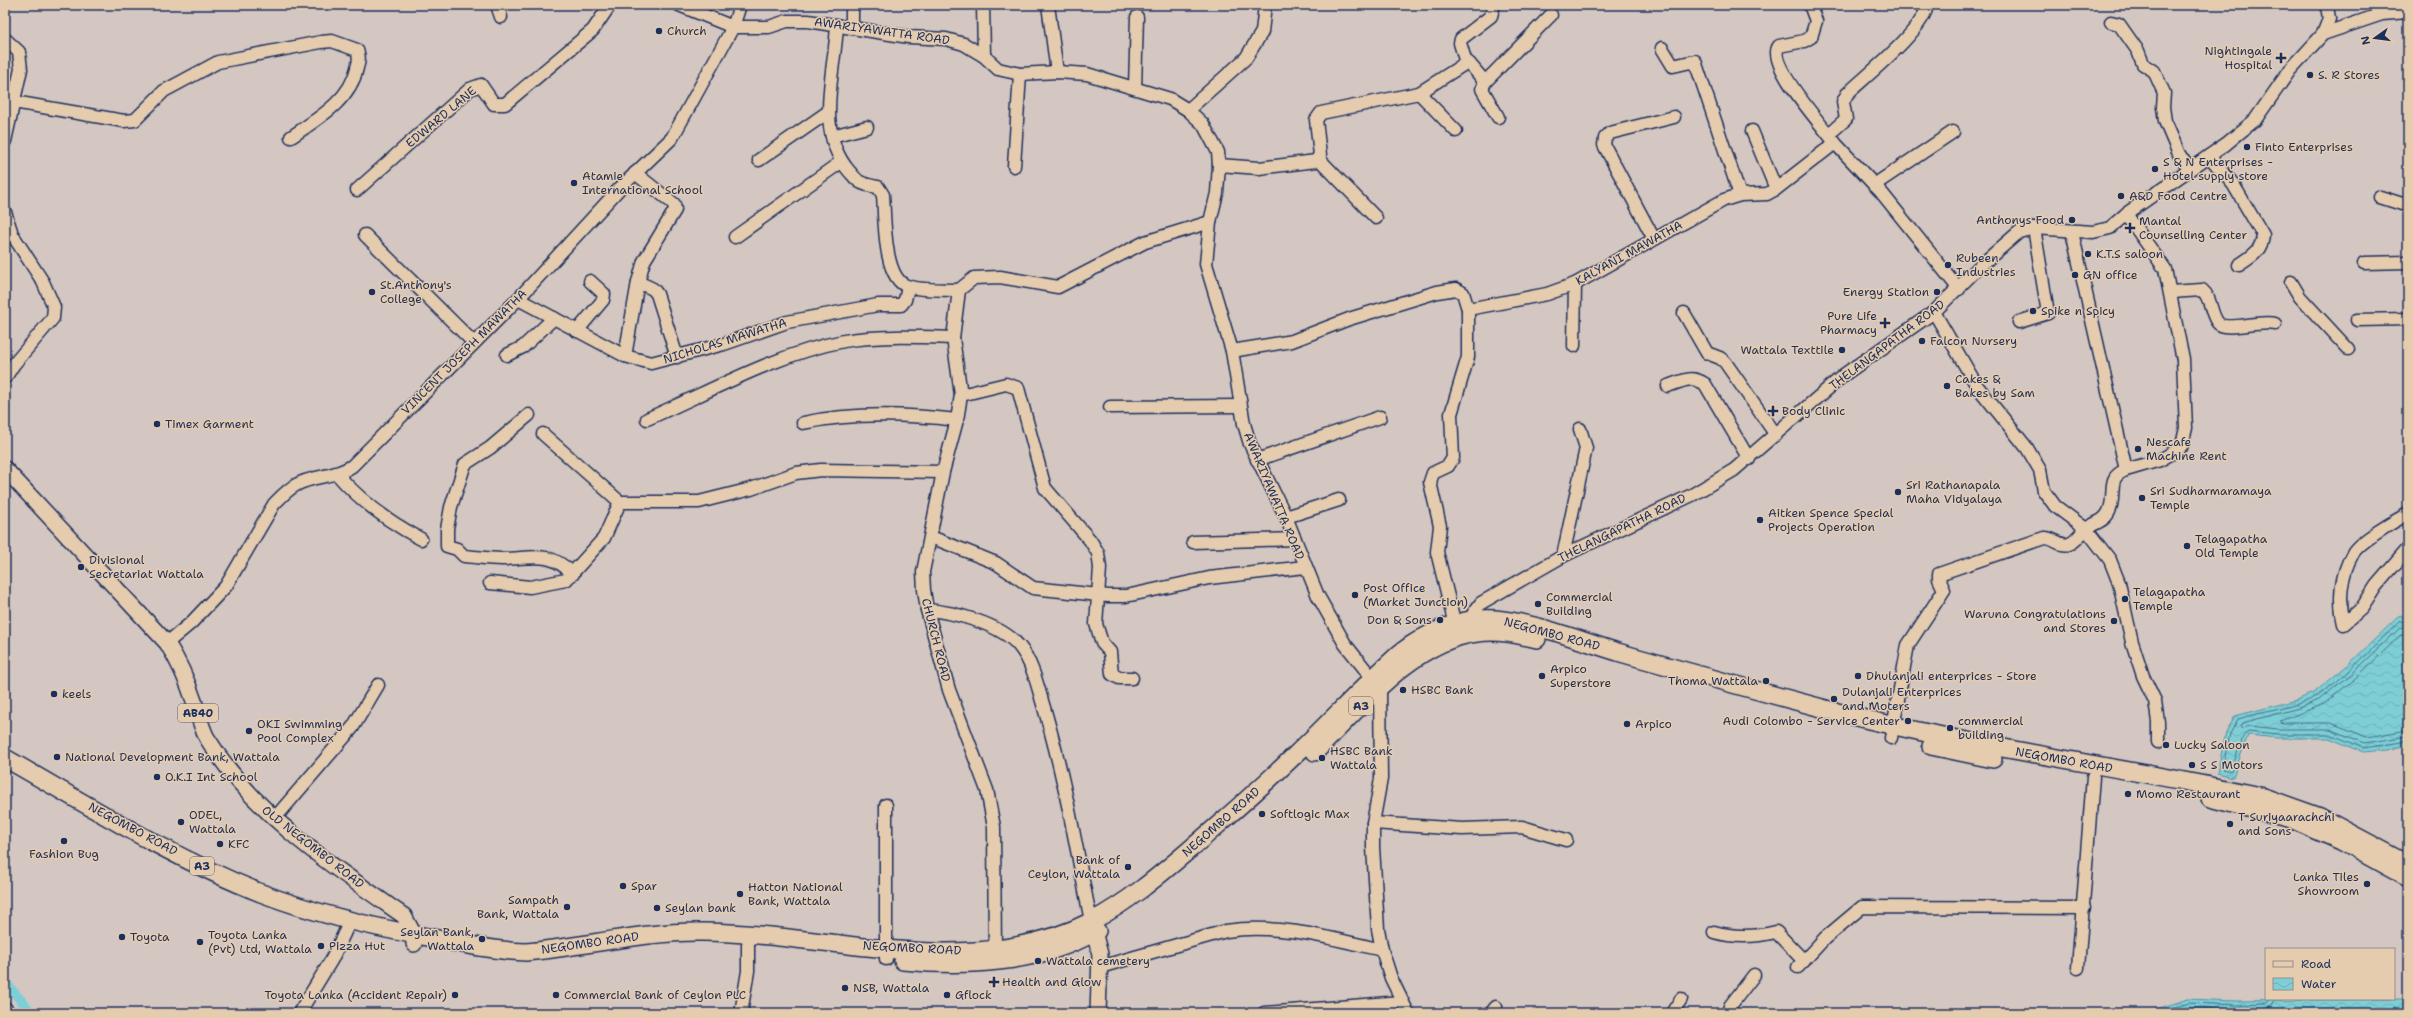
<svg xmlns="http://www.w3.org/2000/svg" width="2413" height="1018" font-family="'Shantell Sans',sans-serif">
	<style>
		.water { fill: url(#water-waves); stroke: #568fa5 }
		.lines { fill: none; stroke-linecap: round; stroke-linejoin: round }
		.shore { stroke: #436f8e; stroke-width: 1 }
		.canal { stroke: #7ecfd5; stroke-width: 10 }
		.minor-casing { stroke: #1b2f5e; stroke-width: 15 }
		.major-casing { stroke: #1b2f5e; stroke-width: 18 }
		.highway-casing { stroke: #1b2f5e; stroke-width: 20 }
		.minor { stroke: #e6ccae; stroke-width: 12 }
		.major { stroke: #e6ccae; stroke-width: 15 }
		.highway { stroke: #e6ccae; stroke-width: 17 }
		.poi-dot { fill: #1b2f5e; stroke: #e6ccae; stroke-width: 1.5 }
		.labels { text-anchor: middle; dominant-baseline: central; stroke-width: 3; stroke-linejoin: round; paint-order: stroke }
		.shield { fill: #e6ccae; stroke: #585e76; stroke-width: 1 }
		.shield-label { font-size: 11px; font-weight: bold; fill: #1b2f5e }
		.poi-label { font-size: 12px; fill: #1b2f5e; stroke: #e6ccae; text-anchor: start }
		.street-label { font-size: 12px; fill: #1b2f5e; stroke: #e6ccae }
	</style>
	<defs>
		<pattern id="water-waves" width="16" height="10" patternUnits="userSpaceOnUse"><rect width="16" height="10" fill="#7ecfd5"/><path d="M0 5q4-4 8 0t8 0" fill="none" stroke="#6cb2b9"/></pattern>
	</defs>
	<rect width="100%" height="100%" fill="#d4c7c1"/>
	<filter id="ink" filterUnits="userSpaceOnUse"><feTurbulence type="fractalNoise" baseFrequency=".025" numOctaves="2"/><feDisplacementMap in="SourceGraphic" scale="8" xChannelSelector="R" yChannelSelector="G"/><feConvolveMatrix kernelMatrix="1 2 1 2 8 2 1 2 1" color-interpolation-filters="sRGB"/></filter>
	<g filter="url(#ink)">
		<g class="water">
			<polygon points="2400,615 2408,620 2408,745 2386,750 2363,752 2329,738 2277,738 2248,735 2233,777 2217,773 2226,733 2235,716 2297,700 2315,692 2349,664"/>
			<polygon points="2188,999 2236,1001 2408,999 2408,1013 2144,1013"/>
		</g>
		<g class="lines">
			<g class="shore">
				<path d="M2408 623 2400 621C2374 646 2348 676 2318 695 2294 709 2264 711 2238 719L2230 734 2222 769 2231 771 2244 734 2248 731 2277 734H2330L2364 748 2408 741"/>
				<polyline points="2408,628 2401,627 2355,671 2320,699 2299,708 2242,723 2240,726 2242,728 2249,726 2278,729 2330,729 2365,743 2408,736"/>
				<polyline points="2408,634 2402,634 2359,675 2324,704 2280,721 2282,723 2331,723 2367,737 2408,730"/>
				<polyline points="2154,1013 2189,1003 2236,1005 2266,1004 2270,999"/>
				<path d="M2171 1013C2177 1011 2183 1008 2189 1008 2208 1006 2259 1017 2273 1005L2275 999"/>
			</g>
			<polyline class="canal" points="5,982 32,1013"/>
			<defs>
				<g id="minor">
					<polyline points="497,5 501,17"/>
					<polyline points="679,5 733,27 769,27 787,21 808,21 909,37 946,39 964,44 984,56 998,69 1020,74 1057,72 1087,74 1170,99 1188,110 1203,124 1218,152 1219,165 1217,193 1210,222 1206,264 1232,351 1244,424 1250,444 1286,517 1318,596 1345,644 1380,688 1381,779 1373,823 1373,847 1378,929 1382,950 1391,978 1408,1013"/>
					<polyline points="983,5 984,56"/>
					<polyline points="1048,5 1057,72"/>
					<path d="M1810 5 1816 21 1811 37 1804 41 1779 46C1765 63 1824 127 1835 143"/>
					<polyline points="2111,22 2119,24 2138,51 2143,64 2154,71 2164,93 2163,107 2165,121 2179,154 2189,169"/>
					<path d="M837 25C835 73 814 130 849 171 852 174 856 180 860 182 865 185 872 186 878 187L883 195C885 218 883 278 907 286 922 291 943 289 959 290L974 278 1000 277 1058 287 1145 242 1210 222"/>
					<polyline points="852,28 852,5"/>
					<polyline points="2323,34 2382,14 2408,12"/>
					<polyline points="5,39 19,52 21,69 5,141"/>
					<polyline points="1662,48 1673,66 1695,61 1740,195"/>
					<polyline points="1466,63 1460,43 1461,39 1491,16 1494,5"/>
					<polyline points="1485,82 1482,89 1498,117"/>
					<polyline points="1135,88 1137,17"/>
					<polyline points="1419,93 1456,131"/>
					<path d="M14 102 124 121 135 120 164 91 218 62 321 42 332 41 357 50C360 56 359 62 357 68 350 101 317 119 291 137"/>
					<polyline points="1188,110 1246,58 1262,32 1265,5"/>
					<polyline points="1752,131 1776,189"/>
					<path d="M1829 134 1846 119 1843 102 1847 94C1866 76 1925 29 1927 5"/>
					<polyline points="832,136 867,127"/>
					<path d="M2209 156 2233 184 2263 235C2262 251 2251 257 2239 265"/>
					<polyline points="1318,158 1376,218"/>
					<polyline points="759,160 828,112"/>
					<polyline points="1219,165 1259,168 1316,161 1320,155 1316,120 1321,113 1419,93 1466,63 1469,63 1485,82 1551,15"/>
					<polyline points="1014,166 1020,74"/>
					<polyline points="1874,185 1953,132"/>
					<polyline points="357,190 470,89 481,85 494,104 505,104 593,30 610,5"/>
					<polyline points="2380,197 2402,204 2408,203"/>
					<polyline points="5,212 12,234 43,282 54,307 53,318 14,364 5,378"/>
					<polyline points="2126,214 2165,269 2183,360 2186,428 2182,445 2176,451 2160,460 2126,470"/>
					<polyline points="365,235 474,343"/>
					<polyline points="735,237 841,162"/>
					<polyline points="1654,239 1604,145 1605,138 1610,133 1674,117"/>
					<polyline points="2364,263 2408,262"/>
					<polyline points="638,282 653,289 657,294 677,357"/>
					<polyline points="2291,282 2300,297 2348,349"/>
					<polyline points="959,290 953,338 961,395 957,420 943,472 923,572 924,590 927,610 949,690 987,790 994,827 995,957"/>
					<path d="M2170 292 2202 290C2212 298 2210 314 2218 323 2226 332 2259 320 2275 324"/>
					<polyline points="518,299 625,356 651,363 724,344 787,322 878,305 901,305 905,300 908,287"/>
					<polyline points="1934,312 1977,386 2027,448 2040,470 2044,491 2055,506 2086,529 2110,560 2119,583 2132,642 2143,676 2155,701 2158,722 2158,742"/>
					<polyline points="1684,313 1707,353 1720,358 1725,362 1776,435"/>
					<polyline points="2357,320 2408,319"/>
					<polyline points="2019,322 2048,313 2034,228"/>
					<polyline points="577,331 603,300 604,294 590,281"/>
					<polyline points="1574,346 1575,284"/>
					<polyline points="1232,351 1292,341 1349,319 1437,292 1456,289 1463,293 1468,309 1547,294 1575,284 1724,200 1740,195 1767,194 1776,189 1835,143 1881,192 1959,289"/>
					<polyline points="507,355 523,347 554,318"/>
					<polyline points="625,356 638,282 644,261 675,210 674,204 635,173"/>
					<path d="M1668 386C1682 381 1691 375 1705 384L1749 459"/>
					<polyline points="961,395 1006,384 1018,388 1045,488 1090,540 1098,553 1100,568 1096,624 1102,643 1110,652 1112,674 1119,678 1132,678"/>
					<polyline points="1110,407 1240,406"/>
					<path d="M529 415 490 448 465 464 451 507 447 529V546L457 549 464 556C477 557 489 559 501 559 532 559 548 549 573 574"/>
					<path d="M647 419C711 391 776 354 844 341 875 335 921 337 953 338"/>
					<path d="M803 423C854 412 906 414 957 420"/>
					<polyline points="1257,460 1380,417"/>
					<path d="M337 474C360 501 391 523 421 539"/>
					<polyline points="620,502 699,502 751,489 796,473 821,470 943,472"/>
					<path d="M2408 514C2396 520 2359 542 2353 553 2341 574 2338 600 2344 624L2362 608 2376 586 2408 549"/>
					<polyline points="1286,517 1339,500"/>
					<polyline points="931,537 996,563 1033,588 1108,596 1126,596 1209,578 1305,567"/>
					<polyline points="1193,542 1295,539"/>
					<polyline points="1563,556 1586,448 1580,429"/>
					<polyline points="490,583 530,587 566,580 604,538 620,502 543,434"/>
					<path d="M927 610C954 612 1001 624 1019 646 1031 660 1037 683 1042 701 1064 773 1076 848 1091 921"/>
					<polyline points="1455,625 1437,552 1440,526 1430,482 1433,473 1448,466 1453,458 1451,414 1468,357 1468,309"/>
					<polyline points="1474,628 1473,614 1481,603 1563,556 1692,495 1734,470 1845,374 1934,312 1980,266 2019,232 2034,228 2093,232 2110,228 2126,214 2226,144 2255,120 2290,70 2323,34 2329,19 2327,5"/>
					<path d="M167 643 191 623 226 586 274 504C281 497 287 490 296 485 313 475 335 478 352 466L518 299 620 188 672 138 733 27 740 5"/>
					<path d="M1891 738 1908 645 1944 590 1939 579V574L2044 538C2053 537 2060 547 2069 544 2076 542 2080 534 2085 530 2094 522 2106 522 2110 509 2116 492 2106 477 2126 470L2072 232"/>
					<polyline points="886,805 886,959"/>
					<polyline points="275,818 353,727 378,685"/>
					<polyline points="1373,823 1462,829 1522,827 1566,840"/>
					<path d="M1714 932C1735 938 1755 937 1776 932L1804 961"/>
					<path d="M1100 967 1226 931C1279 923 1330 938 1382 950"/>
					<polyline points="1798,967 1825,938 1862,907 2084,908"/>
					<polyline points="2078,968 2093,777"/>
					<polyline points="5,1008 9,1013"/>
					<polyline points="299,1013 332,959 351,919"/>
					<polyline points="741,1013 748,971 748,945"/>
					<polyline points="1264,1013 1401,1002"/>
					<polyline points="1491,1013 1496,1007"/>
					<polyline points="1672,1013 1681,999"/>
					<polyline points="1728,1013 1730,1006 1754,975"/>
				</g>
				<g id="major">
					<path d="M5 469 167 643C179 662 187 680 194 701 198 713 201 727 207 738 254 815 331 865 404 916L414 935V944"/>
					<polyline points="1091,921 1100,954 1098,1013"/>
				</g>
				<g id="highway">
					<polyline points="1931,746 1993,759"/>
					<path d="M1315 752C1358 710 1413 640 1477 633 1498 630 1516 634 1537 639"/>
					<path d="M5 758C88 805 172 858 261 893 316 914 376 928 433 938 464 944 495 951 526 952 585 947 643 931 702 932 831 933 970 983 1092 921 1130 901 1162 873 1195 845 1228 816 1262 787 1294 756 1330 722 1363 686 1400 653 1426 633 1461 616 1495 619 1538 623 1580 641 1621 653 1691 673 1762 692 1833 711 1975 748 2120 766 2264 797L2320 817 2408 864"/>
					<polyline points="2210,798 2291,819 2341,841 2408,878"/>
					<path d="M903 961C968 967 1038 964 1097 931"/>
				</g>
			</defs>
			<use href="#minor" class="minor-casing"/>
			<use href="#major" class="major-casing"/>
			<use href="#highway" class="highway-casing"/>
			<use href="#minor" class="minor"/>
			<use href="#major" class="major"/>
			<use href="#highway" class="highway"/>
		</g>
	</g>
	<g class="poi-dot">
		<circle cx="659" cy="31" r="4"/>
		<path d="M2279 52h4v4h4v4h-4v4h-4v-4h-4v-4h4z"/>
		<circle cx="2310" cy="75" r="4"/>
		<circle cx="2247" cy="147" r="4"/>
		<circle cx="2155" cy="169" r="4"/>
		<circle cx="574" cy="183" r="4"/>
		<circle cx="2121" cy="196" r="4"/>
		<circle cx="2072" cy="220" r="4"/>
		<path d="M2128 222h4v4h4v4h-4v4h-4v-4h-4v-4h4z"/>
		<circle cx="2088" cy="254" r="4"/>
		<circle cx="1948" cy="265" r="4"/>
		<circle cx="2075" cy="275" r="4"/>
		<circle cx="372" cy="292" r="4"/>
		<circle cx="1937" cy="292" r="4"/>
		<circle cx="2033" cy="311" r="4"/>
		<path d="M1883 317h4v4h4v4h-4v4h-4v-4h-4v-4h4z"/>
		<circle cx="1922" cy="341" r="4"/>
		<circle cx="1842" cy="350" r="4"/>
		<circle cx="1947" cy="386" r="4"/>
		<path d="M1771 405h4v4h4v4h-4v4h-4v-4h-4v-4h4z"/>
		<circle cx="157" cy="424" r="4"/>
		<circle cx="2138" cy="449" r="4"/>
		<circle cx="1898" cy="492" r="4"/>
		<circle cx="2142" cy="498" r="4"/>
		<circle cx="1760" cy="520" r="4"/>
		<circle cx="2187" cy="546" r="4"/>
		<circle cx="81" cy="567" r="4"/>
		<circle cx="1355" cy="595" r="4"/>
		<circle cx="2125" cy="599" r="4"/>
		<circle cx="1538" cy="604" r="4"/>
		<circle cx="1440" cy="620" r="4"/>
		<circle cx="2114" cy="621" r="4"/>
		<circle cx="1542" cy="676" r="4"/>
		<circle cx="1858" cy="676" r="4"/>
		<circle cx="1766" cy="681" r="4"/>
		<circle cx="1403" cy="690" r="4"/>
		<circle cx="54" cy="694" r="4"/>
		<circle cx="1834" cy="699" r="4"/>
		<circle cx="1908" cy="721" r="4"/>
		<circle cx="1627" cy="724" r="4"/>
		<circle cx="1950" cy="728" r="4"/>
		<circle cx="249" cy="731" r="4"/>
		<circle cx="2166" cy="745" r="4"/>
		<circle cx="57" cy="757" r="4"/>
		<circle cx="1322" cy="758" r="4"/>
		<circle cx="2192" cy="765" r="4"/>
		<circle cx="157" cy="777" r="4"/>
		<circle cx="2128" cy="794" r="4"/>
		<circle cx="1262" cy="814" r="4"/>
		<circle cx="181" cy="822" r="4"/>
		<circle cx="2230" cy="824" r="4"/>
		<circle cx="64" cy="841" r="4"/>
		<circle cx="220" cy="844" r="4"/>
		<circle cx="1128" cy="867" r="4"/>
		<circle cx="2367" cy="884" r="4"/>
		<circle cx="623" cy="886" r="4"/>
		<circle cx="740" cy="894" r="4"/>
		<circle cx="567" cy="907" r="4"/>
		<circle cx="657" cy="908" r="4"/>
		<circle cx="122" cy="937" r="4"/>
		<circle cx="482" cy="939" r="4"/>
		<circle cx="200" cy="942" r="4"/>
		<circle cx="321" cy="946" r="4"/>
		<circle cx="1038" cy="961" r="4"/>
		<path d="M992 976h4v4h4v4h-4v4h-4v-4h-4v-4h4z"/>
		<circle cx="845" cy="988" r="4"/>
		<circle cx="455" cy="995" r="4"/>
		<circle cx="556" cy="995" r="4"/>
		<circle cx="947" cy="995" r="4"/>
	</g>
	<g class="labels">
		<g class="shield">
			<rect x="1349" y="697" width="24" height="18" rx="3"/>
			<rect x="178" y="704" width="40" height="18" rx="3"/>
			<rect x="190" y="857" width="24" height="18" rx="3"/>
		</g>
		<g class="shield-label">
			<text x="1361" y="706">A3</text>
			<text x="198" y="713">AB40</text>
			<text x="202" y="866">A3</text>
		</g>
		<g class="poi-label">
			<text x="667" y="31">Church</text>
			<text x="2272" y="51" text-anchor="end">Nightingale<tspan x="2272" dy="14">Hospital</tspan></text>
			<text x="2318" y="75">S. R Stores</text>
			<text x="2255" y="147">Finto Enterprises</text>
			<text x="2163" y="162">S &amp; N Enterprises -<tspan x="2163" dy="14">Hotel supply store</tspan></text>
			<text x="582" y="176">Atamie<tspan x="582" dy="14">International School</tspan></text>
			<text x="2129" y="196">A&amp;D Food Centre</text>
			<text x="2064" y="220" text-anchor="end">Anthonys Food</text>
			<text x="2139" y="221">Mantal<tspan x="2139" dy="14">Counselling Center</tspan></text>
			<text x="2096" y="254">K.T.S saloon</text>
			<text x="1956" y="258">Rubeen<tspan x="1956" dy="14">Industries</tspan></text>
			<text x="2083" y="275">GN office</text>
			<text x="380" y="285">St.Anthony's<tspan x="380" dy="14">College</tspan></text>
			<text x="1929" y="292" text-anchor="end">Energy Station</text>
			<text x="2041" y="311">Spike n Spicy</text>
			<text x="1877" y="316" text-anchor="end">Pure Life<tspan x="1877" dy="14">Pharmacy</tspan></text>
			<text x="1930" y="341">Falcon Nursery</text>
			<text x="1834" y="350" text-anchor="end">Wattala Texttile</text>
			<text x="1955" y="379">Cakes &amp;<tspan x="1955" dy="14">Bakes by Sam</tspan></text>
			<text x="1782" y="411">Body Clinic</text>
			<text x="165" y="424">Timex Garment</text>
			<text x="2146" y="442">Nescafe<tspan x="2146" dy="14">Machine Rent</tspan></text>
			<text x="1906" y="485">Sri Rathanapala<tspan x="1906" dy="14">Maha Vidyalaya</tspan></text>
			<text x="2150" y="491">Sri Sudharmaramaya<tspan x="2150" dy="14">Temple</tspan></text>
			<text x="1768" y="513">Aitken Spence Special<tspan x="1768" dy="14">Projects Operation</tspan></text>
			<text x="2195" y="539">Telagapatha<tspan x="2195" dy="14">Old Temple</tspan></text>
			<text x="89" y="560">Divisional<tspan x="89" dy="14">Secretariat Wattala</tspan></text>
			<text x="1363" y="588">Post Office<tspan x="1363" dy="14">(Market Junction)</tspan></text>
			<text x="2133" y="592">Telagapatha<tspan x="2133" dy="14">Temple</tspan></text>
			<text x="1546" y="597">Commercial<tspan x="1546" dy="14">Building</tspan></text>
			<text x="2106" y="614" text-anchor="end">Waruna Congratulations<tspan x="2106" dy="14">and Stores</tspan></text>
			<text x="1432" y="620" text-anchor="end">Don &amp; Sons</text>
			<text x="1550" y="669">Arpico<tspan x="1550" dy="14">Superstore</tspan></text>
			<text x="1866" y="676">Dhulanjali enterprices - Store</text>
			<text x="1758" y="681" text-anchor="end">Thoma Wattala</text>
			<text x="1411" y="690">HSBC Bank</text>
			<text x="1842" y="692">Dulanjali Enterprices<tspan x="1842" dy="14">and Moters</tspan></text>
			<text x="62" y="694">keels</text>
			<text x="1900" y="721" text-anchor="end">Audi Colombo - Service Center</text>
			<text x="1958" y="721">commercial<tspan x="1958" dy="14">building</tspan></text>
			<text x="257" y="724">OKI Swimming<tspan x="257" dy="14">Pool Complex</tspan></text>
			<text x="1635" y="724">Arpico</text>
			<text x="2174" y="745">Lucky Saloon</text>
			<text x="1330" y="751">HSBC Bank<tspan x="1330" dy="14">Wattala</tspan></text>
			<text x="65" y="757">National Development Bank, Wattala</text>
			<text x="2200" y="765">S S Motors</text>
			<text x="165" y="777">O.K.I Int School</text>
			<text x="2136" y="794">Momo Restaurant</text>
			<text x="1270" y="814">Softlogic Max</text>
			<text x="189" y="815">ODEL,<tspan x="189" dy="14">Wattala</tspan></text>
			<text x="2238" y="817">T Suriyaarachchi<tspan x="2238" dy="14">and Sons</tspan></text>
			<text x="228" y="844">KFC</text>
			<text x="64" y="854" text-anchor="middle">Fashion Bug</text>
			<text x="1120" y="860" text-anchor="end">Bank of<tspan x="1120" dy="14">Ceylon, Wattala</tspan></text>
			<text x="2359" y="877" text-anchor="end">Lanka Tiles<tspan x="2359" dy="14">Showroom</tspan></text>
			<text x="631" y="886">Spar</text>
			<text x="748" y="887">Hatton National<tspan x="748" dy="14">Bank, Wattala</tspan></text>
			<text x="559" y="900" text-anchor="end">Sampath<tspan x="559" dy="14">Bank, Wattala</tspan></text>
			<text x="665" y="908">Seylan bank</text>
			<text x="474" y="932" text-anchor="end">Seylan Bank,<tspan x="474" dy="14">Wattala</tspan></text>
			<text x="208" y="935">Toyota Lanka<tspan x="208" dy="14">(Pvt) Ltd, Wattala</tspan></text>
			<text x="130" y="937">Toyota</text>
			<text x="329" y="946">Pizza Hut</text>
			<text x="1046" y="961">Wattala cemetery</text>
			<text x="1002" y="982">Health and Glow</text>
			<text x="853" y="988">NSB, Wattala</text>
			<text x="447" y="995" text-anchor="end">Toyota Lanka (Accident Repair)</text>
			<text x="564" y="995">Commercial Bank of Ceylon PLC</text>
			<text x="955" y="995">Gflock</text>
		</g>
		<g class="street-label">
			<text transform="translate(882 31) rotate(8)">AWARIYAWATTA ROAD</text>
			<text transform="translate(441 117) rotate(-40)">EDWARD LANE</text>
			<text transform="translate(1629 253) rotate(-29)">KALYANI MAWATHA</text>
			<text transform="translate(725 341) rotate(-17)">NICHOLAS MAWATHA</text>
			<text transform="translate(1887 345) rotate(-37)">THELANGAPATHA ROAD</text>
			<text transform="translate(464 352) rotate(-45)">VINCENT JOSEPH MAWATHA</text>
			<text transform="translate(1274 496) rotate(67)">AWARIYAWATTA ROAD</text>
			<text transform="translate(1622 528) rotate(-26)">THELANGAPATHA ROAD</text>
			<text transform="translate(1552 634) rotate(15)">NEGOMBO ROAD</text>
			<text transform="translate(936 640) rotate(76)">CHURCH ROAD</text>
			<text transform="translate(2064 760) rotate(10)">NEGOMBO ROAD</text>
			<text transform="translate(1221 822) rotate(-41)">NEGOMBO ROAD</text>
			<text transform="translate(133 829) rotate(28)">NEGOMBO ROAD</text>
			<text transform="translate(313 847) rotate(38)">OLD NEGOMBO ROAD</text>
			<text transform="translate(590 943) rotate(-8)">NEGOMBO ROAD</text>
			<text transform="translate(912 948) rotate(3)">NEGOMBO ROAD</text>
		</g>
	</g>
	<rect width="2413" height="1018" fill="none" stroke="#e6ccae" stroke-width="20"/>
	<rect x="10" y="10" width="2393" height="998" fill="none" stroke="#1b2f5e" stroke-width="1.5" filter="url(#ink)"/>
	<rect x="2265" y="948" width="130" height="52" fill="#e6ccae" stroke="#958d8e"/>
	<rect x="2273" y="961" width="20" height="6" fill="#e6ccae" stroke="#958d8e"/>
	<text x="2301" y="968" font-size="12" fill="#1b2f5e">Road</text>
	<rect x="2273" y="978" width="20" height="12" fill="url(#water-waves)" stroke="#958d8e"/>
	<text x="2301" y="988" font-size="12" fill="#1b2f5e">Water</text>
	<g transform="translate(2375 38) rotate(256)" stroke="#e6ccae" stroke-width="3" paint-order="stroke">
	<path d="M0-3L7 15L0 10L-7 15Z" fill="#1b2f5e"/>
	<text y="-6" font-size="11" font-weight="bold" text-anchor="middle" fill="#1b2f5e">N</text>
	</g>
</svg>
